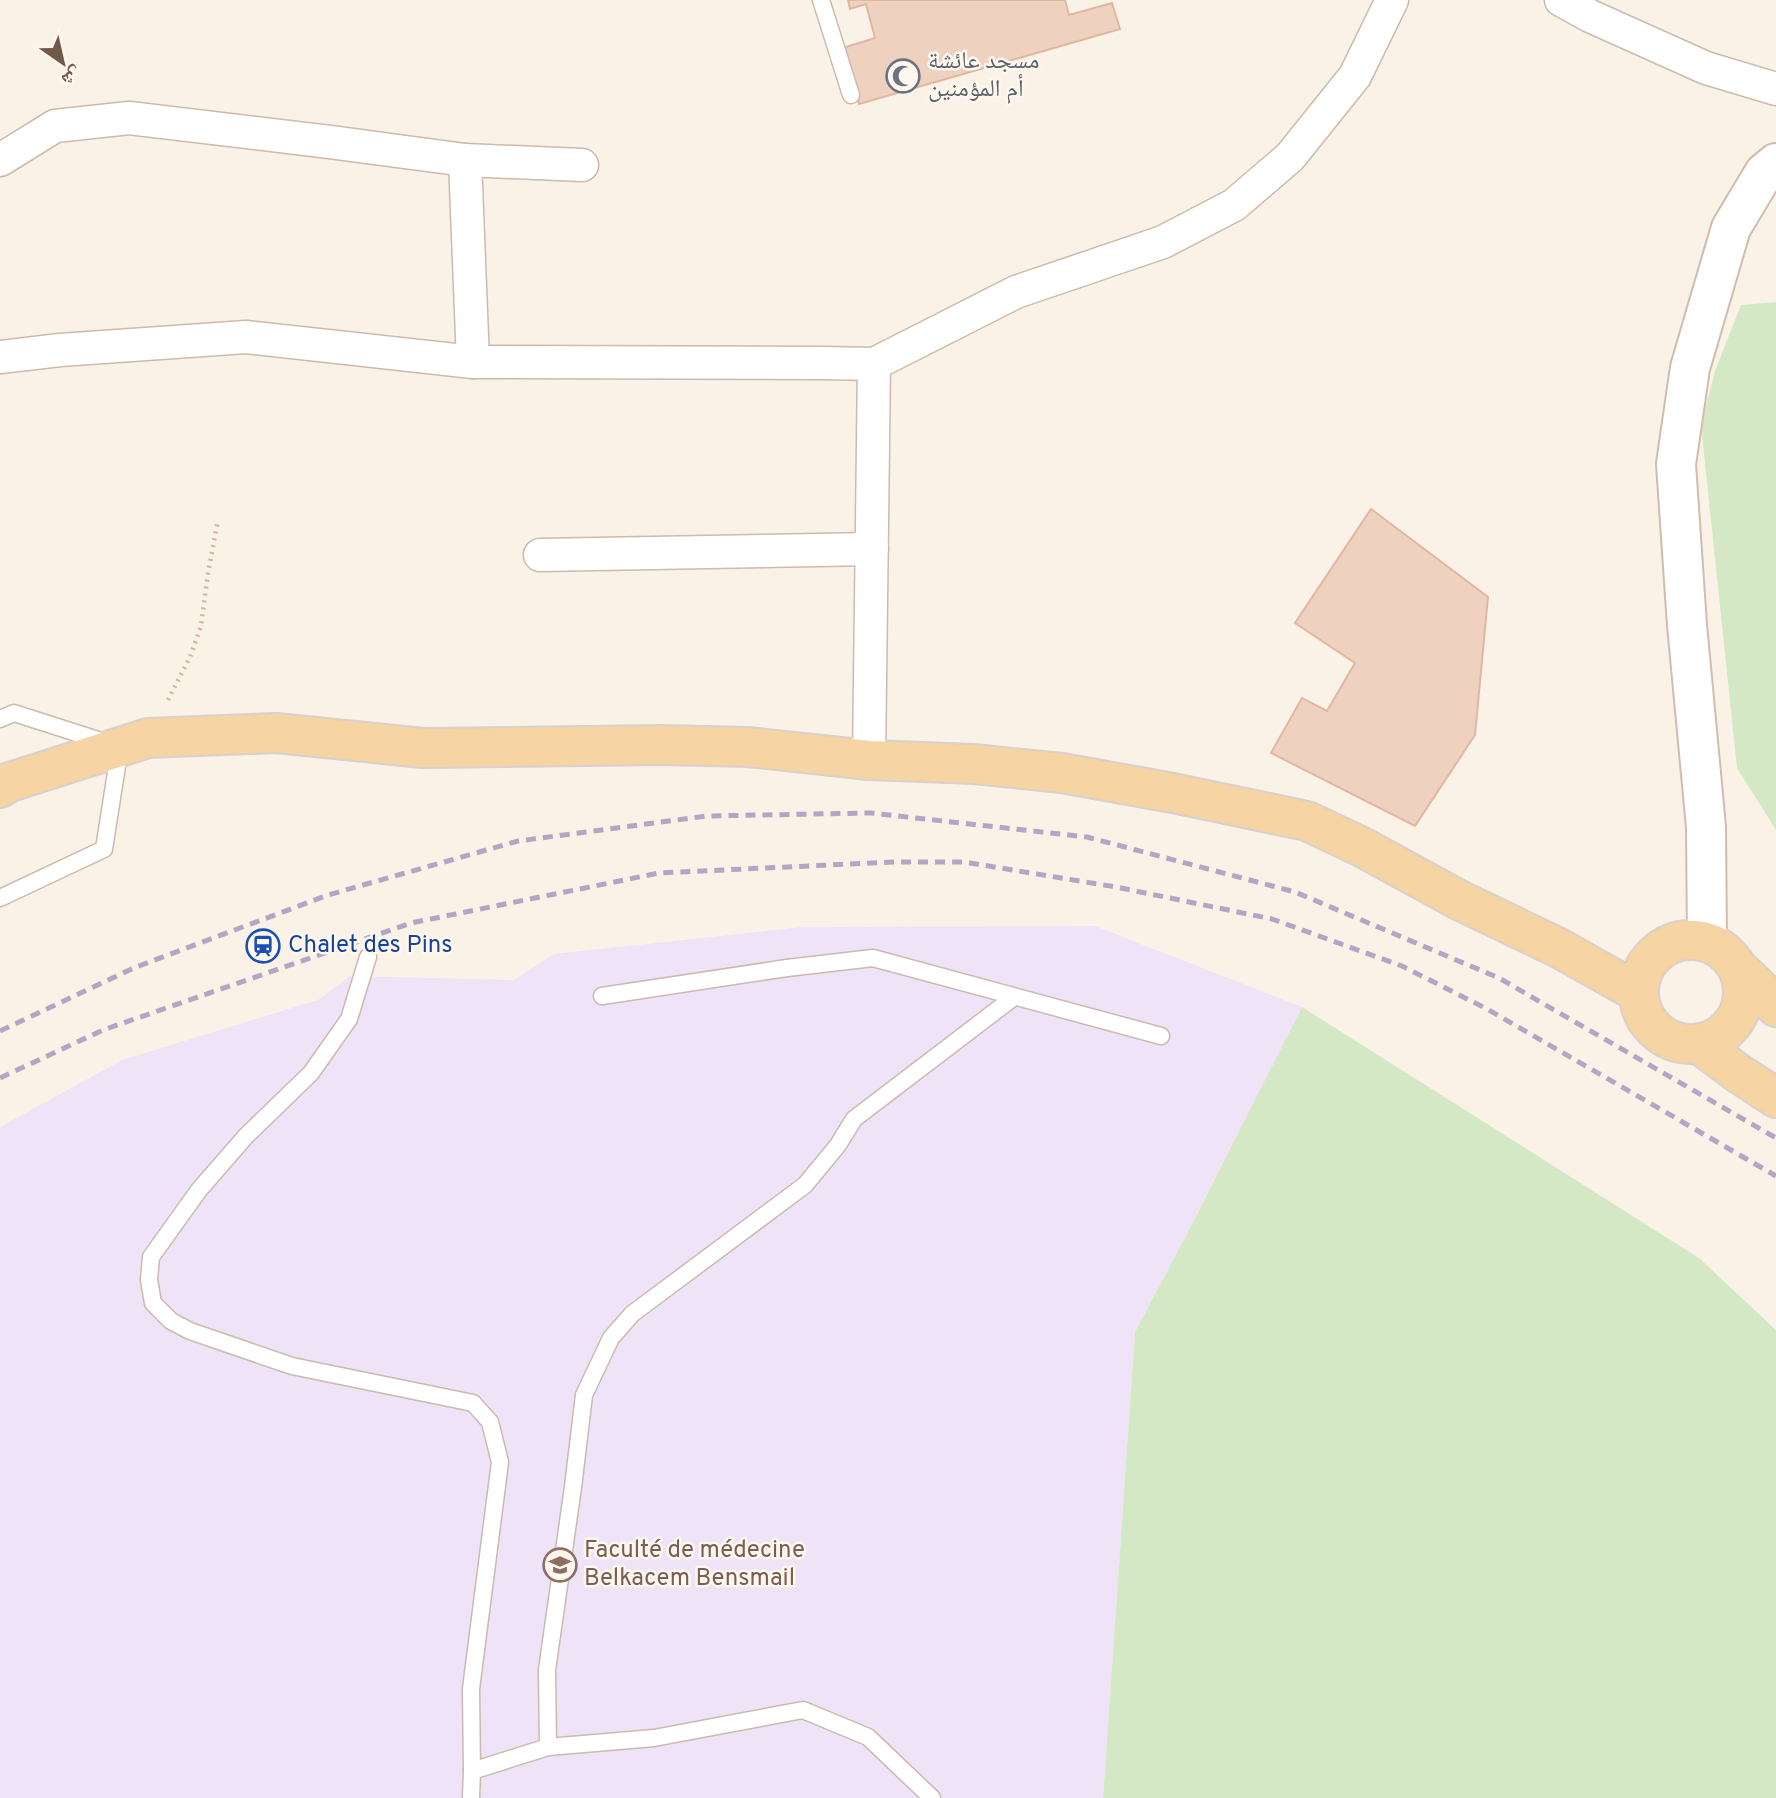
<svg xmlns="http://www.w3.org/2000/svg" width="1776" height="1798" font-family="Overpass,'Noto Naskh Arabic',sans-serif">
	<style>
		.education { fill: #efe3f8 }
		.green { fill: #d5e8c6 }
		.building { fill: #efd1c0; stroke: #e1b7a1; stroke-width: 2 }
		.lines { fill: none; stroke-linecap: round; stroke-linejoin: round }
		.lane-casing { stroke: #ccbaad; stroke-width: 19 }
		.street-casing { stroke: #ccbaad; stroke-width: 35 }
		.secondary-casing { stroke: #d1bcae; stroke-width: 42 }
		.primary-casing { stroke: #d8d1cd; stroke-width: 42 }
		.path { stroke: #d4b4a3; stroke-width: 4.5; stroke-dasharray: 2 5; stroke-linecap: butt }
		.lane { stroke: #fff; stroke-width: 16 }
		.street { stroke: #fff; stroke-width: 32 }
		.secondary { stroke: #fff; stroke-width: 38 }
		.primary { stroke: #f6d4a3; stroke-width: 38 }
		.rail { stroke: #b5a5c4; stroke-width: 5; stroke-dasharray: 10 7; stroke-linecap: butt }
		.labels { text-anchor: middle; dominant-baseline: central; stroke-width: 5; stroke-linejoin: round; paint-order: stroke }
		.worship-label { font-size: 24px; fill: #5b616d; stroke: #fef7ed; text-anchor: start }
		.transit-label { font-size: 24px; fill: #164399; stroke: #fef7ed; text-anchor: start }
		.education-label { font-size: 24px; fill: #785e54; stroke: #fef7ed; text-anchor: start }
	</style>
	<rect width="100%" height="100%" fill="#fbf2e7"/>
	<polygon class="education" points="1095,926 1302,1007 1189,1230 1135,1332 1103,1798 0,1798 0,1127 122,1060 318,1000 350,976 514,980 554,954 802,927"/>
	<g class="green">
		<polygon points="1776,302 1776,830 1737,768 1701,425 1715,371 1741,305"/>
		<polygon points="1302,1007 1699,1258 1776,1330 1776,1798 1103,1798 1135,1332 1189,1230"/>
	</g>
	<g class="building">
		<polygon points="848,0 1065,0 1069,15 1112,3 1120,29 859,104 843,48 875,38 866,4 850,9"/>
		<polygon points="1371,509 1488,597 1475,735 1415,826 1271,753 1302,698 1327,711 1355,663 1295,623"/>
	</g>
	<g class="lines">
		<defs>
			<g id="lane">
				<polyline points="821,0 851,95"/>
				<polyline points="0,719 14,713 120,747 104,849 0,898"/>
				<polyline points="368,957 349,1019 311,1073 246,1136 199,1190 151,1257 149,1280 153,1303 171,1321 190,1331 292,1366 473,1403 490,1422 500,1462 471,1689 472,1771"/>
				<polyline points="602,996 787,968 873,958 1161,1036"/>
				<polyline points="548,1747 547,1670 573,1487 584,1395 611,1338 632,1314 805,1185 838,1145 854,1119 1014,997"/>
				<polyline points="471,1798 472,1771 548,1747 654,1738 803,1710 868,1737 932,1798"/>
			</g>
			<g id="street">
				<polyline points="1561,0 1590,16 1706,68 1776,89"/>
				<polyline points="0,160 55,126 129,118 330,142 465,160 582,165"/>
				<polyline points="465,160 473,362"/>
				<polyline points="0,357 60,350 246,337 473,362 822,363 874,364 1016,292 1163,242 1234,205 1290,157 1355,76 1392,0"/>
				<polyline points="540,555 872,549"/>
				<polyline points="869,760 874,364"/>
			</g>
			<polyline id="secondary" points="1707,942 1706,827 1687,625 1676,464 1690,368 1731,228 1764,173 1776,163"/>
			<g id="primary">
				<polyline points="0,788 10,782 148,738 276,733 423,748 661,745 748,747 869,760 974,764 1062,773 1173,793 1307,821 1362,847 1459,900 1559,948 1639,993"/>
				<circle cx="1691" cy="992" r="52"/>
				<polyline points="1739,969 1767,996 1776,1007"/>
				<polyline points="1699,1044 1738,1073 1776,1098"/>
			</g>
		</defs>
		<use href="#lane" class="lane-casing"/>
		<use href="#street" class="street-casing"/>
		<use href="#secondary" class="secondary-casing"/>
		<use href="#primary" class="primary-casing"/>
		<polyline class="path" points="168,700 190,657 201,626 208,573 218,520"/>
		<use href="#lane" class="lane"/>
		<use href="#street" class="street"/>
		<use href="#secondary" class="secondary"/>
		<use href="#primary" class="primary"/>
		<g class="rail">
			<polyline points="0,1031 136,967 328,895 518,841 707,816 871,813 1087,837 1295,892 1499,978 1776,1138"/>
			<polyline points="0,1078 103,1030 411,923 659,873 893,862 964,862 1116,887 1272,919 1402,966 1487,1009 1776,1176"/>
		</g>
	</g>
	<defs>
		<symbol id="mosque-ring" viewBox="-11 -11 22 22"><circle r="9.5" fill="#fef7ed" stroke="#6b7280" stroke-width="1.5"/><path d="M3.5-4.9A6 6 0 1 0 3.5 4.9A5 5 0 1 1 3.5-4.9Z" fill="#6b7280"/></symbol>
		<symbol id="station-ring" viewBox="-11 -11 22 22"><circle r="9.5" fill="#fef7ed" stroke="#1a4fb4" stroke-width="1.5"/><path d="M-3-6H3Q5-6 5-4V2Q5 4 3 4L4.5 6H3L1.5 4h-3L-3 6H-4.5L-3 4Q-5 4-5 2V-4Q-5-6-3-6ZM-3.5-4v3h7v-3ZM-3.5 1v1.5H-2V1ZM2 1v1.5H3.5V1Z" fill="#1a4fb4"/></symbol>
		<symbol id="university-ring" viewBox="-11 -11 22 22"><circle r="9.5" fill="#fef7ed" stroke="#8d6e63" stroke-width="1.5"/><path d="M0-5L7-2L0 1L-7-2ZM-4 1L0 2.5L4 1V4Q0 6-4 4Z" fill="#8d6e63"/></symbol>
	</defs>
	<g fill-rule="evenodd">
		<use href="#mosque-ring" x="884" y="57" width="38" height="38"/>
		<use href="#station-ring" x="244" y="927" width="38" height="38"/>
		<use href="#university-ring" x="541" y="1546" width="38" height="38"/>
	</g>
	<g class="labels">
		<g class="worship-label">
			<text x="928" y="62">مسجد عائشة<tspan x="928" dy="28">أم المؤمنين</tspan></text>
		</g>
		<g class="transit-label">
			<text x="288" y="946">Chalet des Pins</text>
		</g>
		<g class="education-label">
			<text x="584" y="1551">Faculté de médecine<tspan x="584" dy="28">Belkacem Bensmail</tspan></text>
		</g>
	</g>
	<g transform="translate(63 63) rotate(146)" stroke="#fef7ed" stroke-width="5" paint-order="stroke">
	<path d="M0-5L12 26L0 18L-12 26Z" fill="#73594c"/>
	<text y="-10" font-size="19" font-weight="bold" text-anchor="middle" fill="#73594c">ش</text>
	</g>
</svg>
